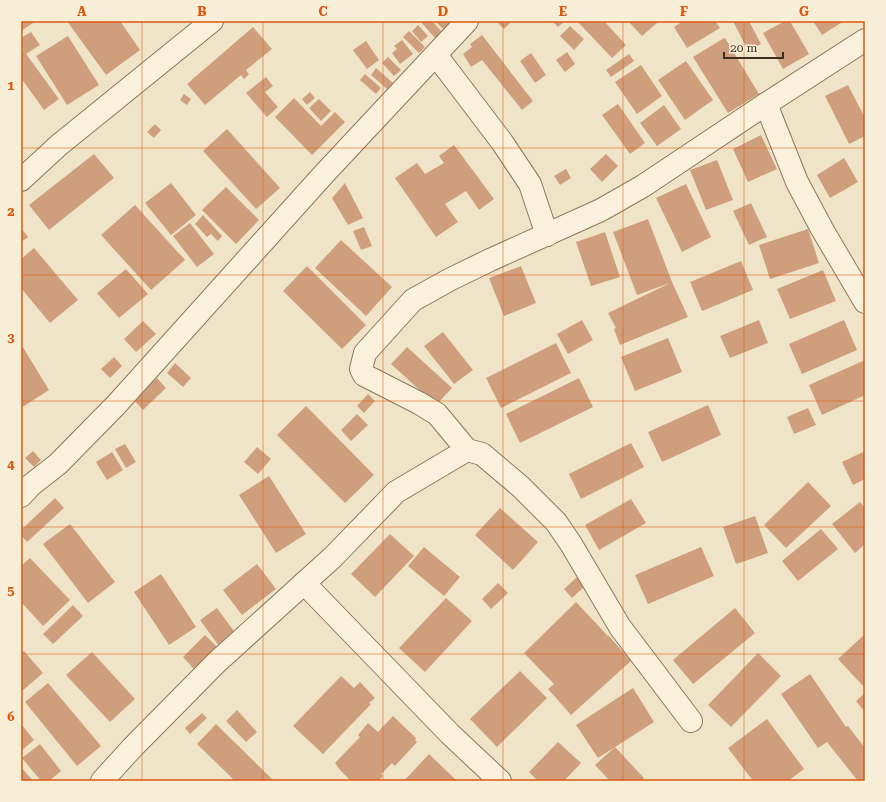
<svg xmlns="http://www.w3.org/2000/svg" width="886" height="802" font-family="'Roboto Serif',serif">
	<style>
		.building { fill: #cf9f7d }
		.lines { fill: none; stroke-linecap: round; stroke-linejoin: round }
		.minor-casing { stroke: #8d765c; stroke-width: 24 }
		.minor { stroke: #faf1dc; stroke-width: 22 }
		.grid { fill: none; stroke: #df570d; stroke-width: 1; stroke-opacity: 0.55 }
		.neatline { fill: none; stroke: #df570d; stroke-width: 1.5 }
		.grid-label { font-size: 13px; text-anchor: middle; font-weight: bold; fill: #df570d }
	</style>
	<rect width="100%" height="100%" fill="#f0e4c8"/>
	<g class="building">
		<polygon points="21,21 36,21 21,31"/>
		<polygon points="67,21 120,21 140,50 106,75"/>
		<polygon points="422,21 432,21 442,32 435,38 421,22"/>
		<polygon points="435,21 446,21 449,24 443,29"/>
		<polygon points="496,21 507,21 510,23 504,29"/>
		<polygon points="552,21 565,21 558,27"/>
		<polygon points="577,21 604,21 626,45 612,58"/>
		<polygon points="628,21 655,21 657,23 642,36"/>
		<polygon points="683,21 715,21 720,28 687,48 674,27"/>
		<polygon points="733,21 749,21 761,44 748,51"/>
		<polygon points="785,21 790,21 809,54 783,69 763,33"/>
		<polygon points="813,21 844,21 822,35"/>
		<polygon points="418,25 428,36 421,42 412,31"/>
		<polygon points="570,26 584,39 574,50 560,36"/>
		<polygon points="253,27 272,49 246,70 249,74 244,79 241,75 205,105 187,84"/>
		<polygon points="409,31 425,47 419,53 403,37"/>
		<polygon points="31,32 40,45 26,54 21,46 21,38"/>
		<polygon points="482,35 533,101 522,110 482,60 471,67 463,54 472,47 470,44"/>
		<polygon points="68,36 99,85 67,105 36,56"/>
		<polygon points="724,38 725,38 759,94 728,113 693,57"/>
		<polygon points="402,40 413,54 400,64 392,53 397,49 394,46"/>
		<polygon points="366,41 379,60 367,69 353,50"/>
		<polygon points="21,47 59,99 44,110 21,78"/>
		<polygon points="567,52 575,64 565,72 556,60"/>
		<polygon points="531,53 546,75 535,83 520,61"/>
		<polygon points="629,54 634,61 611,77 606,70"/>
		<polygon points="388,57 401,70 394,76 382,63"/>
		<polygon points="686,61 713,100 685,120 658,80"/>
		<polygon points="641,65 662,96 637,114 615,82"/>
		<polygon points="376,68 393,83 387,89 371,75"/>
		<polygon points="365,74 381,88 376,94 360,80"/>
		<polygon points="266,77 273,86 265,92 278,107 267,117 246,93"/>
		<polygon points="848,85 865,118 865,136 849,144 825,96"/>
		<polygon points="310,92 315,98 307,105 302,99"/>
		<polygon points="184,94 191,99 187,105 180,100"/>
		<polygon points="294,98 321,126 335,112 345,122 312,155 275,117"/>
		<polygon points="319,99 331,111 321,121 309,108"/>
		<polygon points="618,104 645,143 630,154 602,115"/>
		<polygon points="664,105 681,129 657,146 640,123"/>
		<polygon points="155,124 161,130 154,138 147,132"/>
		<polygon points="227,129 280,188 256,209 203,151"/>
		<polygon points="761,135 777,169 748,182 733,149"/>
		<polygon points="454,145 494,199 479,210 466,191 445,204 458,222 436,237 395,178 417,163 425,174 444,163 439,156"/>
		<polygon points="94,154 114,178 49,230 29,205"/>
		<polygon points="606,154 618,166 602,182 590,169"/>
		<polygon points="844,158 858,182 830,198 817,175"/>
		<polygon points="717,160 733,200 706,210 690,170"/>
		<polygon points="566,169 571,178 560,185 554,176"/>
		<polygon points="171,183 196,215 171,235 145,203"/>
		<polygon points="345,183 363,218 348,225 332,198"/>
		<polygon points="686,184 711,237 682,252 656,198"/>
		<polygon points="226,187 259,220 236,244 202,210"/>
		<polygon points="751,203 767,237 749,245 733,211"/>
		<polygon points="135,205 185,260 151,290 101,235"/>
		<polygon points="203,215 222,236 218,241 211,234 207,237 195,224"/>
		<polygon points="648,219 672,282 688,317 620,345 614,329 616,328 608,313 670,283 637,295 613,232"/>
		<polygon points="190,223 214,254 197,267 173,236"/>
		<polygon points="364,227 372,246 361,250 353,231"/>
		<polygon points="21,228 28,237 21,242"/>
		<polygon points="808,229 819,263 770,279 759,245"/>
		<polygon points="605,232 620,277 591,286 576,242"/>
		<polygon points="341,240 392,287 366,316 315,268"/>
		<polygon points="34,248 78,300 50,323 21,288 21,259"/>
		<polygon points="741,261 753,290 702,311 690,282"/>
		<polygon points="307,266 366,325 342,349 283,291"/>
		<polygon points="521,266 536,303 504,316 489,278"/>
		<polygon points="126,269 148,294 119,318 97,293"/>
		<polygon points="823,270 836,301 790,319 777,289"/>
		<polygon points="582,320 593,340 568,354 557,334"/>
		<polygon points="759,320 768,343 730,358 720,336"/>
		<polygon points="844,320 857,350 802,374 789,344"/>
		<polygon points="143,321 156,334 136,352 124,339"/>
		<polygon points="443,332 473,370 454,384 424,346"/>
		<polygon points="668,338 682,372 635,391 621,357"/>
		<polygon points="556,343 571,373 501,408 486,378"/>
		<polygon points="21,344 49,390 21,408"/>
		<polygon points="407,347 452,388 436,405 391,364"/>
		<polygon points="114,357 122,366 110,378 101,369"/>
		<polygon points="865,360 865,395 822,415 809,385"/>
		<polygon points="175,363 191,378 183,387 167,373"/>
		<polygon points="157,378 166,388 143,410 134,400"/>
		<polygon points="579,378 593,407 520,443 506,414"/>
		<polygon points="368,394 375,401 364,413 357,406"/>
		<polygon points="708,405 721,435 662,462 648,432"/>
		<polygon points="306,406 374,475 345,503 277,435"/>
		<polygon points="808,408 816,425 794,434 787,417"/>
		<polygon points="357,414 368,425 351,441 341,430"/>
		<polygon points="631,443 644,467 581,499 569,474"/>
		<polygon points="125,444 136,462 126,468 115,449"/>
		<polygon points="257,447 271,459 258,474 244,462"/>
		<polygon points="33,451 41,460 34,467 25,458"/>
		<polygon points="865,451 865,479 853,485 842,462"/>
		<polygon points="112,452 123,470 107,480 96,462"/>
		<polygon points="269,476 306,534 276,553 239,495"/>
		<polygon points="808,482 831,506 786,548 764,525"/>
		<polygon points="55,498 64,508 27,542 21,535 21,530"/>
		<polygon points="631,499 646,523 599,550 585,525"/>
		<polygon points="860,502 865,508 865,544 855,553 832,524"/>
		<polygon points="500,508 538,542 513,570 475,535"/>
		<polygon points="755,516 768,553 736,564 723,527"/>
		<polygon points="70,524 115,582 88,603 43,544"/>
		<polygon points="821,529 838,549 798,581 782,561"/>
		<polygon points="390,534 414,556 375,597 351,574"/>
		<polygon points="424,547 460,577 444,596 408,566"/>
		<polygon points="701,547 714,576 648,604 635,575"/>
		<polygon points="30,558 70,600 43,626 21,602 21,566"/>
		<polygon points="257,564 276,589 242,615 223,590"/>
		<polygon points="161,574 196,627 169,645 134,592"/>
		<polygon points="577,577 585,586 572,598 564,589"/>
		<polygon points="498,583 508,593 491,609 482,599"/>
		<polygon points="446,598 472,621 425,672 399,648"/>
		<polygon points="576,602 607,635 604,639 608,635 631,661 571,715 548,689 554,684 524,653"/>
		<polygon points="73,605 83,616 53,644 43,634"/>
		<polygon points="217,608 236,634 219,646 200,620"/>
		<polygon points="735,608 755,633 693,684 673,660"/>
		<polygon points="865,634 865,684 863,686 838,659"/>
		<polygon points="205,635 217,647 194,669 183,657"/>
		<polygon points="24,651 43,673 21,692 21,653"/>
		<polygon points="92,652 135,699 110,722 66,675"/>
		<polygon points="758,653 781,676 731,727 708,705"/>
		<polygon points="520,671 547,698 497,747 470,719"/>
		<polygon points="810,674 846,727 848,726 865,748 865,781 858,781 827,742 818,748 781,694"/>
		<polygon points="341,676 354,688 360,682 375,698 369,703 371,704 323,754 293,726"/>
		<polygon points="48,683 101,746 77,766 25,702"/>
		<polygon points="633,688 654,722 598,758 576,725"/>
		<polygon points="865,693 865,712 856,701"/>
		<polygon points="237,710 257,732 246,742 226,721"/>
		<polygon points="202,713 207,718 190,734 185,728"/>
		<polygon points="393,716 416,738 415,740 417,742 395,766 392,763 381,774 383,776 378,781 351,781 340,770 335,763 360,737 358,735 368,723 378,732"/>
		<polygon points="767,719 804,769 788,781 753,781 728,748"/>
		<polygon points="21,724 34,740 21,751"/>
		<polygon points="216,724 274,781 231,781 233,779 197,744"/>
		<polygon points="558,742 581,763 564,781 538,781 529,772"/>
		<polygon points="40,744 61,771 49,781 41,781 22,758"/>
		<polygon points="615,747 644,778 641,781 610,781 595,765"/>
		<polygon points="429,754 456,780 455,781 404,781"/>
		<polygon points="21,767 33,781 21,781"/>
	</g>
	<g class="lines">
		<defs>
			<g id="minor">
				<polyline points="436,55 502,142 530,184 547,235"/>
				<polyline points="766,104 797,182 822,229 865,302"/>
				<polyline points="21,180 59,145 212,21"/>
				<polyline points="21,496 31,485 58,464 116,405 324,174 467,21"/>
				<polyline points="304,583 450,734 500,781"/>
				<polyline points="691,721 620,627 571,544 556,522 521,487 482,454 467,450 437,414 419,403 364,375 361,369 365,353 413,300 451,279 490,260 601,210 643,186 766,104 865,40"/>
				<polyline points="102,781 132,748 217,662 333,557 396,492 467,450"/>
			</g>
		</defs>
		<use href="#minor" class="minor-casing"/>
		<use href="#minor" class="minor"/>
	</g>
	<path class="grid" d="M142 21V781M263 21V781M383 21V781M503 21V781M623 21V781M744 21V781M21 148H865M21 275H865M21 401H865M21 527H865M21 654H865"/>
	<rect width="886" height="802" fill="none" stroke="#f7eed8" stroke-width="44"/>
	<path d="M724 52v6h59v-6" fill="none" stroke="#3d2e20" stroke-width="2"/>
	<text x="730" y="52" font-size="12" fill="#3d2e20" stroke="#f7eed8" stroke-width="3" paint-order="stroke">20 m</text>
	<rect x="22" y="22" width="842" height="758" class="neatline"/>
	<g class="grid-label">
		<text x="82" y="16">A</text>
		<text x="202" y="16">B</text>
		<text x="323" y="16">C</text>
		<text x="443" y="16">D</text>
		<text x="563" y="16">E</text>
		<text x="684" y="16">F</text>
		<text x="804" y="16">G</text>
		<text x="11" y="90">1</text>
		<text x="11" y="216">2</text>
		<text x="11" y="342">3</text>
		<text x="11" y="469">4</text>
		<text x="11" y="595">5</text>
		<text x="11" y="721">6</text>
	</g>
</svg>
